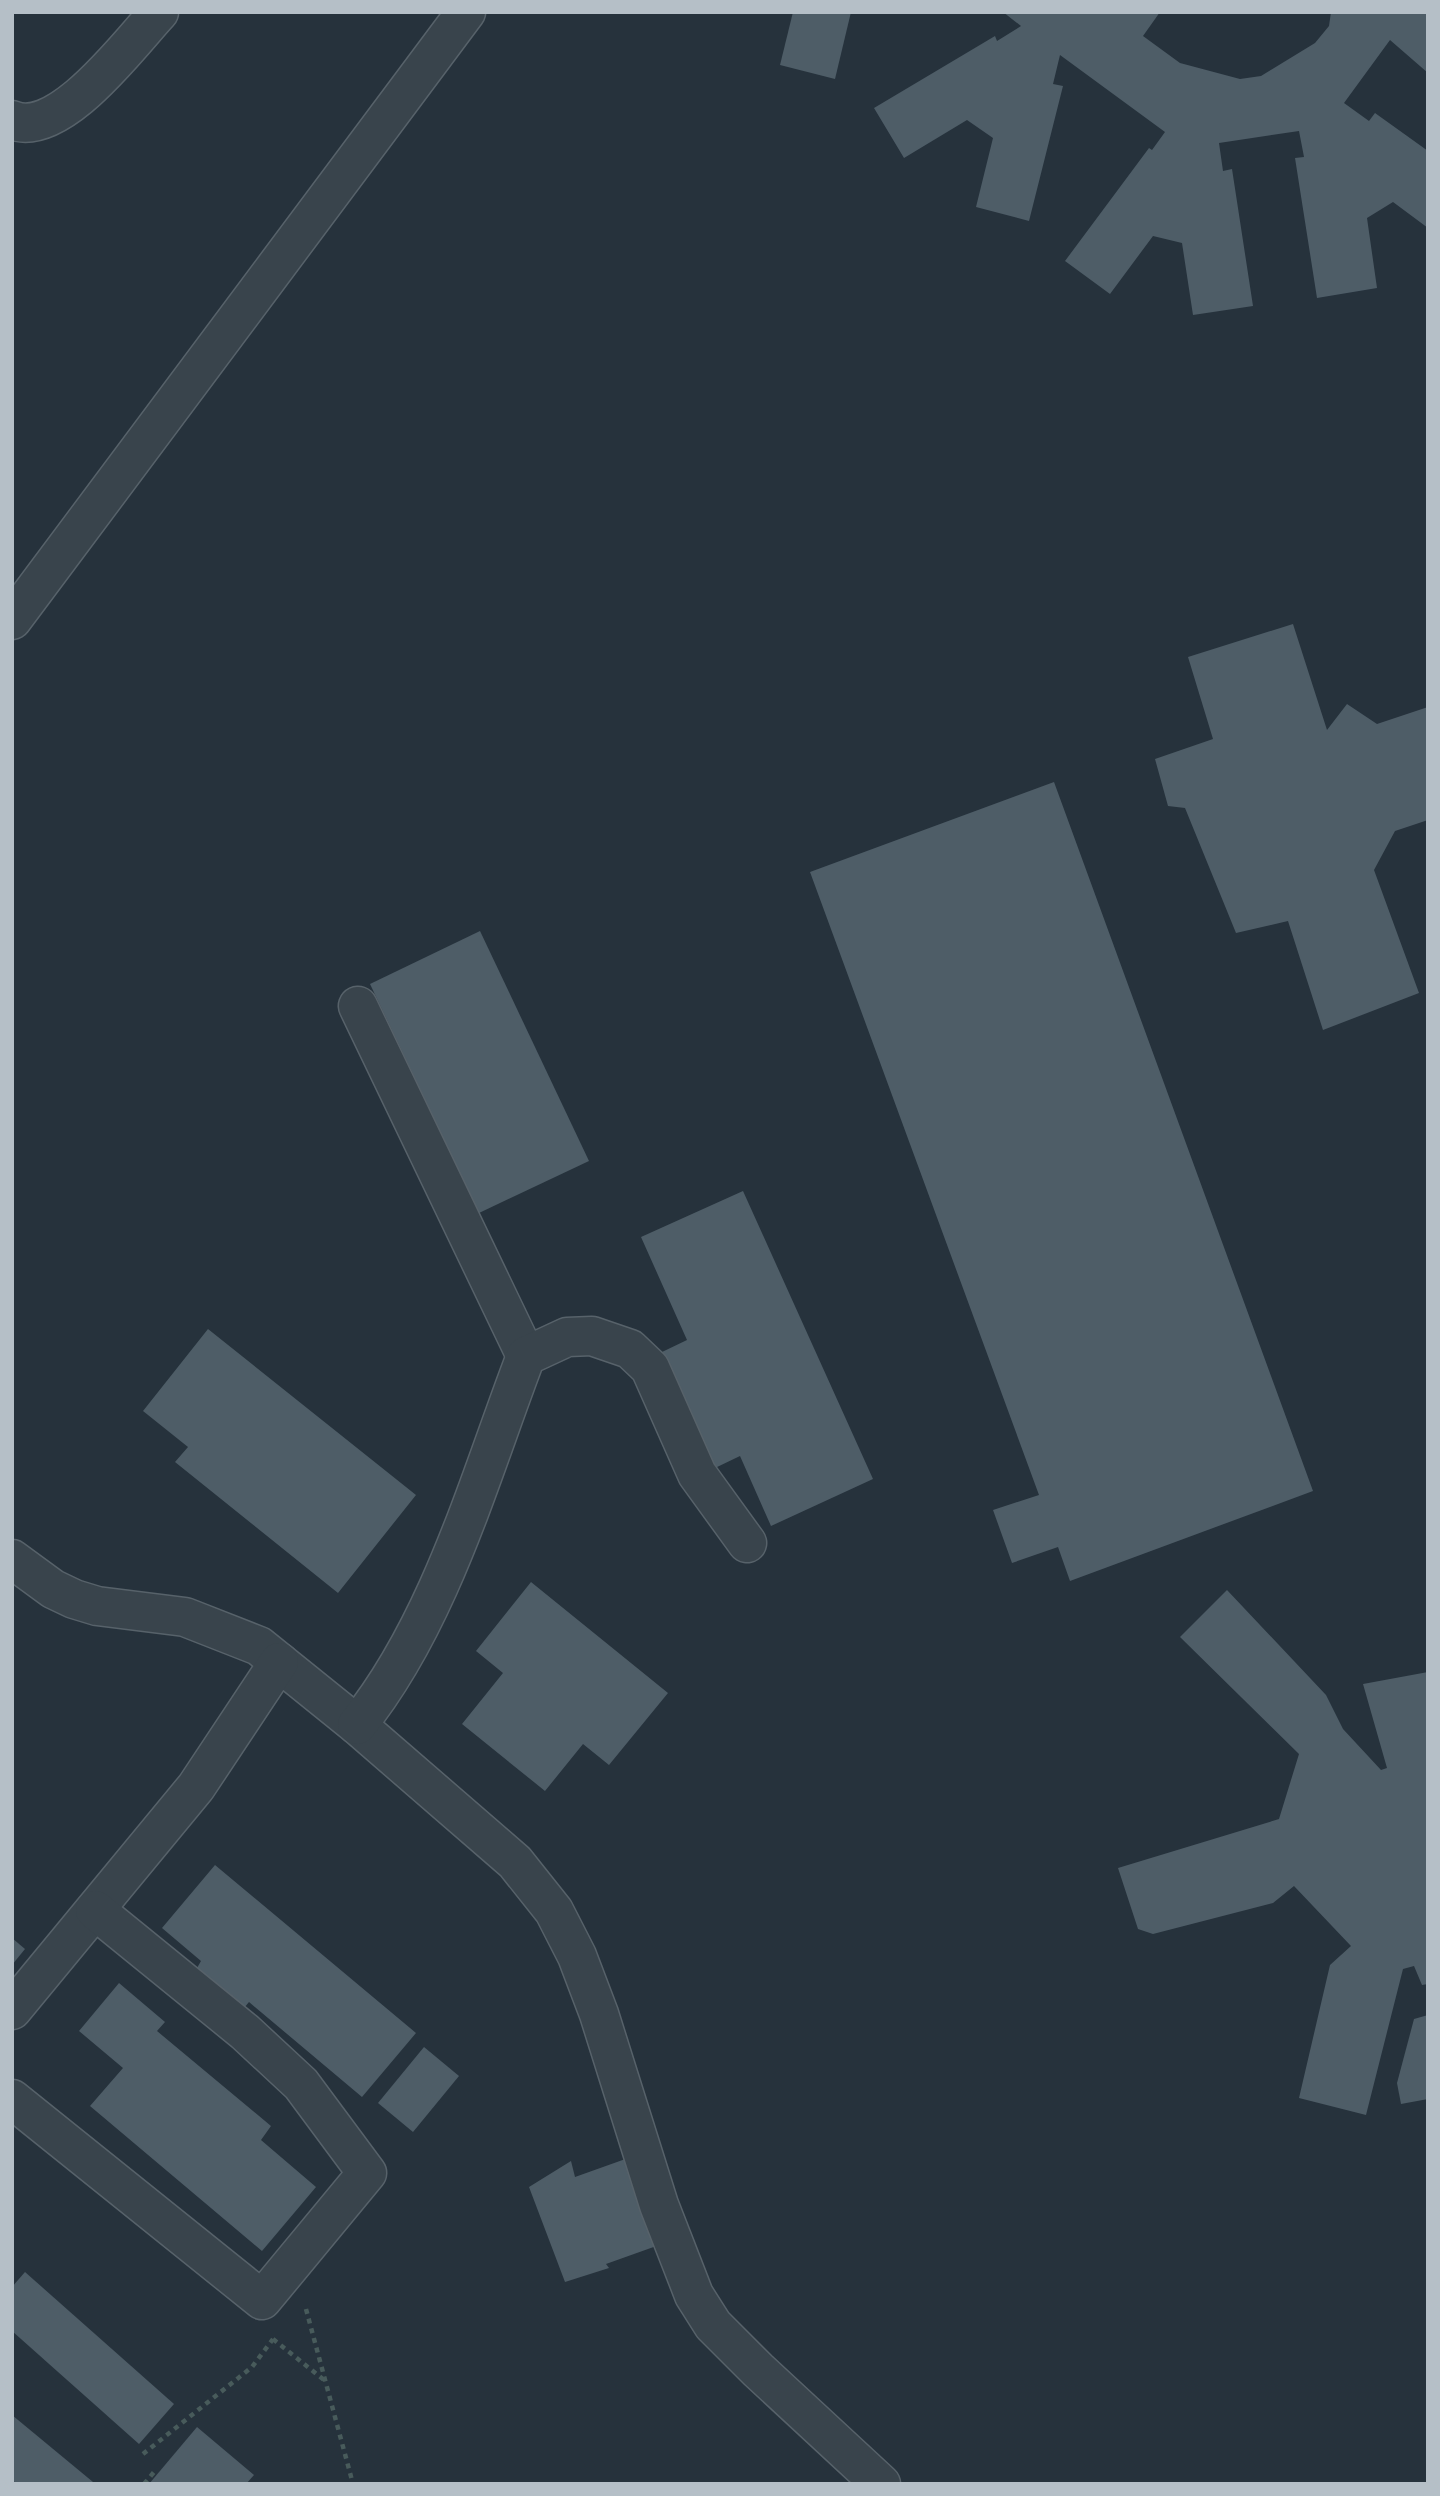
<svg xmlns="http://www.w3.org/2000/svg" width="1440" height="2496" font-family="Cabin,sans-serif">
	<style>
		.building { fill: #4e5d67 }
		.lines { fill: none; stroke-linecap: round; stroke-linejoin: round }
		.minor-casing { stroke: #57626a; stroke-width: 41 }
		.path { stroke: #485b5b; stroke-width: 4.5; stroke-dasharray: 5 5; stroke-linecap: butt }
		.minor { stroke: #39444c; stroke-width: 38 }
	</style>
	<rect width="100%" height="100%" fill="#26323c"/>
	<g class="building">
		<polygon points="793,12 851,12 835,79 780,65"/>
		<polygon points="1003,12 1160,12 1143,36 1180,63 1240,79 1261,76 1315,43 1329,26 1331,12 1428,12 1428,73 1390,40 1344,103 1369,121 1375,113 1428,151 1428,228 1393,202 1367,218 1377,288 1317,298 1295,158 1304,157 1299,131 1219,143 1223,171 1232,169 1253,306 1193,315 1182,243 1153,236 1110,294 1065,261 1149,148 1152,150 1165,132 1060,55 1053,84 1063,86 1029,221 976,207 993,138 967,120 904,158 874,108 995,36 997,41 1021,26"/>
		<polygon points="1293,624 1327,730 1347,704 1377,724 1428,707 1428,820 1395,831 1374,870 1419,993 1323,1030 1288,921 1236,933 1185,808 1168,806 1155,759 1213,739 1188,657"/>
		<polygon points="1054,782 1313,1491 1070,1581 1058,1547 1012,1563 993,1510 1039,1495 810,872"/>
		<polygon points="480,931 589,1161 479,1213 370,984"/>
		<polygon points="743,1191 873,1479 771,1526 740,1456 715,1468 662,1352 687,1340 641,1237"/>
		<polygon points="208,1329 416,1495 338,1593 175,1462 188,1447 143,1411"/>
		<polygon points="531,1582 668,1693 609,1765 583,1744 545,1791 462,1724 503,1673 476,1651"/>
		<polygon points="1227,1590 1326,1695 1343,1729 1381,1770 1387,1768 1363,1684 1428,1672 1428,1984 1422,1985 1414,1966 1403,1969 1366,2115 1299,2098 1330,1965 1351,1946 1294,1886 1273,1903 1153,1934 1138,1929 1118,1868 1279,1819 1299,1754 1180,1637"/>
		<polygon points="215,1865 416,2033 362,2097 249,2002 244,2008 197,1968 201,1961 162,1928"/>
		<polygon points="12,1938 25,1949 12,1965"/>
		<polygon points="119,1983 165,2022 157,2031 271,2126 261,2140 316,2187 262,2251 90,2106 123,2068 79,2031"/>
		<polygon points="1428,2015 1428,2099 1401,2104 1397,2083 1414,2019"/>
		<polygon points="424,2047 459,2076 413,2132 378,2103"/>
		<polygon points="631,2157 662,2244 606,2264 609,2268 565,2282 529,2187 571,2161 575,2177"/>
		<polygon points="25,2272 174,2404 139,2444 12,2331 12,2287"/>
		<polygon points="12,2415 93,2482 17,2484 12,2480"/>
		<polygon points="197,2427 254,2475 246,2484 149,2484"/>
	</g>
	<g class="lines">
		<defs>
			<g id="minor">
				<path d="M12 120C59 140 130 43 159 12"/>
				<polyline points="12,620 466,12"/>
				<polyline points="358,1006 526,1356"/>
				<polyline points="12,1559 53,1589 74,1599 97,1606 185,1617 259,1646 357,1725 515,1862 554,1911 577,1956 599,2014 659,2205 694,2295 713,2325 758,2370 881,2484"/>
				<path d="M357 1725C440 1622 479 1479 526 1356L567 1337 592 1336 630 1349 650 1368 697 1474 747 1543"/>
				<polyline points="12,2010 196,1787 279,1662"/>
				<polyline points="12,2099 262,2300 367,2173 301,2084 245,2032 95,1910"/>
			</g>
		</defs>
		<use href="#minor" class="minor-casing"/>
		<g class="path">
			<polyline points="306,2309 353,2484"/>
			<polyline points="273,2339 324,2380"/>
			<polyline points="143,2454 252,2367 273,2339"/>
			<polyline points="144,2484 154,2472"/>
		</g>
		<use href="#minor" class="minor"/>
	</g>
	<rect width="1440" height="2496" fill="none" stroke="#b5bfc7" stroke-width="28"/>
</svg>
